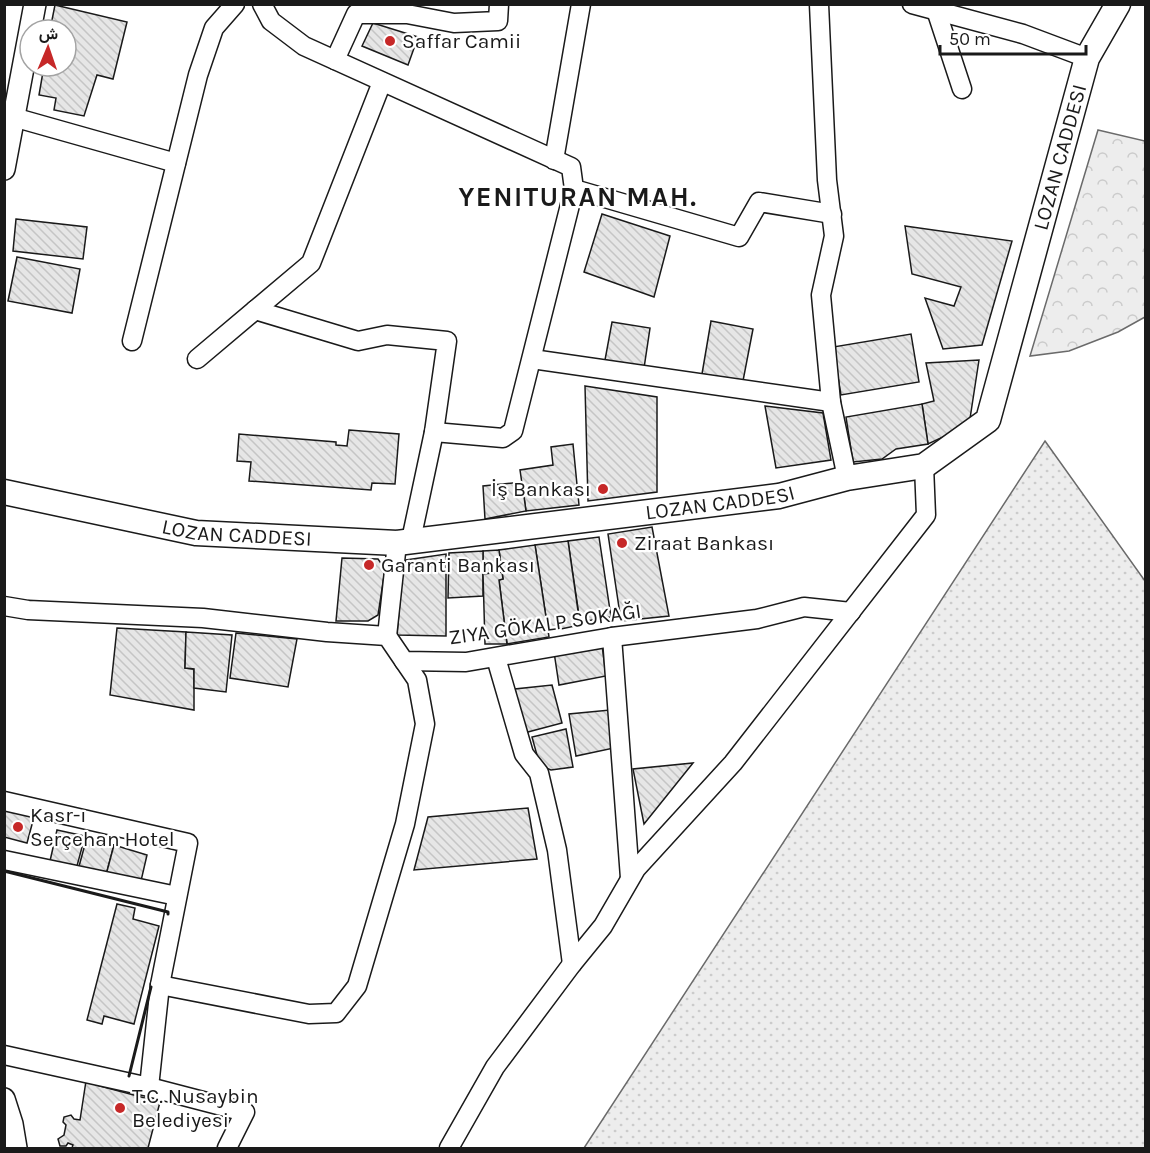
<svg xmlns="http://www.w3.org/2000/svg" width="1150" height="1153" font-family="Karla,Vazirmatn,sans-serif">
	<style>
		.grass { fill: url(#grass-dots); stroke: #6a6a6a; stroke-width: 1.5 }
		.park { fill: url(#park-crowns); stroke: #6a6a6a; stroke-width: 1.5 }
		.building { fill: url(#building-back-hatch); stroke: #1a1a1a; stroke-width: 1.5 }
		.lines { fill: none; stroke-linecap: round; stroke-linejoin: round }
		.minor-casing { stroke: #1a1a1a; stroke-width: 21 }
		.tertiary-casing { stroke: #1a1a1a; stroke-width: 24 }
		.secondary-casing { stroke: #1a1a1a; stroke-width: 27 }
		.minor { stroke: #fff; stroke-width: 18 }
		.tertiary { stroke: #fff; stroke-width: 21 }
		.secondary { stroke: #fff; stroke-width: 24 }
		.wall { stroke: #1a1a1a; stroke-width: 3 }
		.poi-dot { fill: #c62828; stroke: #fff; stroke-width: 2 }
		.labels { text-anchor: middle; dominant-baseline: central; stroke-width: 4.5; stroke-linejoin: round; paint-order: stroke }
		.poi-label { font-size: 21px; fill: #1a1a1a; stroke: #fff; text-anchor: start }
		.street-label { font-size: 21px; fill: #1a1a1a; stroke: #fff }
		.district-label { font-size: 27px; font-weight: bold; letter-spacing: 1.5px; fill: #1a1a1a; stroke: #fff }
	</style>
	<defs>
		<pattern id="grass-dots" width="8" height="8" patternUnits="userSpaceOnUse" patternTransform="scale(1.5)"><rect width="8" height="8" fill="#ededed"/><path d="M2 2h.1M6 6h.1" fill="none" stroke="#cbcbcb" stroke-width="1.8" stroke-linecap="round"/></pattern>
		<pattern id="park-crowns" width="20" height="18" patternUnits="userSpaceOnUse" patternTransform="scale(1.5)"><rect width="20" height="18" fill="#ededed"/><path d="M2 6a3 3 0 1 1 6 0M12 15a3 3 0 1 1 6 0" fill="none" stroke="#cbcbcb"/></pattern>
		<pattern id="building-back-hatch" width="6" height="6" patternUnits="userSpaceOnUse" patternTransform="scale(1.5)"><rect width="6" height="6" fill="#e6e6e6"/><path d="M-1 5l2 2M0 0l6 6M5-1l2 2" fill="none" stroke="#c5c5c5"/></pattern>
	</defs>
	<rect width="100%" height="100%" fill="#fff"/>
	<polygon class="grass" points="1045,441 1145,581 1145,1148 584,1148"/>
	<polygon class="park" points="1098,130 1145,141 1145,317 1118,332 1069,351 1030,356"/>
	<g class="building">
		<polygon points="55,5 127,22 113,79 97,75 84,116 54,110 56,98 39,95 44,66 66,66 66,30 50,30"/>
		<polygon points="373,23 418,37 408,65 362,46"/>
		<polygon points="602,214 670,236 654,297 584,272"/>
		<polygon points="16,219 87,227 83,259 13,251"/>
		<polygon points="905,226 1012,241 982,345 943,349 925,298 954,306 961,287 912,274"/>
		<polygon points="17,257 80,269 72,313 8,301"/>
		<polygon points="711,321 753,329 743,381 702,374"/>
		<polygon points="612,322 650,328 644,368 605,360"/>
		<polygon points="911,334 919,382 841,395 833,347"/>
		<polygon points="979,360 969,425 928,444 922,404 934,401 926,363"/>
		<polygon points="585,386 657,397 657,492 588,501"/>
		<polygon points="922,404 928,444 896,449 882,459 853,462 846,417"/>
		<polygon points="765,406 823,413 831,460 776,468"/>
		<polygon points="349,430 399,434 395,484 372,483 371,490 249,481 251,462 237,461 239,434 336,442 336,445 347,446"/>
		<polygon points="573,444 579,505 526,511 520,470 553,465 551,447"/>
		<polygon points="522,482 526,511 485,519 483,486"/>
		<polygon points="652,527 669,616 621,621 608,534"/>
		<polygon points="599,537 611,617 580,622 568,541"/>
		<polygon points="568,541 580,625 556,630 548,630 535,545"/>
		<polygon points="535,545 549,637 507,644 499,580 503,579 499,550"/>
		<polygon points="499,550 502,572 483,574 483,551"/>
		<polygon points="483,551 483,596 448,598 449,553"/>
		<polygon points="446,554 446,636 397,635 403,565 406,560"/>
		<polygon points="342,558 378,559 385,569 378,615 368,621 336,621"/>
		<polygon points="502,572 503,579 499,580 507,644 485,644 483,574"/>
		<polygon points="117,628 186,632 185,668 194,669 194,710 110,695"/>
		<polygon points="186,632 232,635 226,692 194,688 194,669 185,668"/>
		<polygon points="236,633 297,639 288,687 230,678"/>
		<polygon points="602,645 606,676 559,685 554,652"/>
		<polygon points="552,685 562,723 524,733 515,689"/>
		<polygon points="610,710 614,748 576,756 569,714"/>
		<polygon points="566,729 573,767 551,770 546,768 538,759 532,737"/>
		<polygon points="693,763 644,824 633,769"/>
		<polygon points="528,808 537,859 414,870 428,817"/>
		<polygon points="4,810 34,817 27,843 4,837"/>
		<polygon points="57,830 85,836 77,866 50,861"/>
		<polygon points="87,837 114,845 106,875 78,870"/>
		<polygon points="114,845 147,855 141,881 106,875"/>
		<polygon points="117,904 135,908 133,919 159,926 134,1024 104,1016 102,1024 87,1020"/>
		<polygon points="86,1081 96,1082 96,1085 160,1102 148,1148 72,1148 73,1145 68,1143 66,1146 60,1146 58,1139 64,1135 66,1125 63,1122 64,1117 71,1115 74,1119 80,1120"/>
	</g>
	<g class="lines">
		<defs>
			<g id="minor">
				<polyline points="262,4 271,21 304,46 571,167 574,189 739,237 759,202 832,214"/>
				<polyline points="819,4 827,180 834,236 821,295 831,402 847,478"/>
				<polyline points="912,4 1023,34 1087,58"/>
				<polyline points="934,4 962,89"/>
				<polyline points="335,60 356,14 407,14 454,23 498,21 499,4"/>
				<polyline points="13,117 176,163"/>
				<polyline points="554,160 581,4"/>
				<polyline points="255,310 358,341 387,335 447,341 434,432 411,540"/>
				<polyline points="132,341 198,75 214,28 235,4"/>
				<polyline points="197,359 311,263 382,82"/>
				<polyline points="532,359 831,402"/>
				<polyline points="434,432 503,438 513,431 574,189"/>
				<polyline points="4,606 28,610 203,618 327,632 387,636 404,661 466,662 612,637 757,619 804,607 851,612"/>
				<polyline points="387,636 397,543"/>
				<polyline points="612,637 630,878"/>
				<polyline points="496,658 524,754 539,773 557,850 572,964"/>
				<polyline points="4,801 188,843 160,985 149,1087"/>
				<polyline points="4,860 177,896"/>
				<polyline points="160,985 309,1014 336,1013 357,986 405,824 425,724 417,680 404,661"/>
				<polyline points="4,1055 149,1087 245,1112 227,1148"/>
				<polyline points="449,1148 495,1067 572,964 603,926 636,869 733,763 926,515 924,466"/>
			</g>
			<g id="tertiary">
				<polyline points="4,169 35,4"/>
				<polyline points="4,1099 12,1124 16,1148"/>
			</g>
			<g id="secondary">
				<path id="s1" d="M4 492 196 533 397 543 779 496 847 478 924 466 988 420 1087 58 1118 4"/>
			</g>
		</defs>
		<use href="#minor" class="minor-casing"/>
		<use href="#tertiary" class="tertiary-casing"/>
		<use href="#secondary" class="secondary-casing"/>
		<use href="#minor" class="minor"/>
		<use href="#tertiary" class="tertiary"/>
		<use href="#secondary" class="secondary"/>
		<g class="wall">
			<polyline points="4,871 168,912 168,914"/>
			<polyline points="129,1076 151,987"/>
		</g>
	</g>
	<g class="poi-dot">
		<circle cx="390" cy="41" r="6"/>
		<circle cx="603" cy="489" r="6"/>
		<circle cx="622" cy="543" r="6"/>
		<circle cx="369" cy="565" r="6"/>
		<circle cx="18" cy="827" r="6"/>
		<circle cx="120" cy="1108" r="6"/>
	</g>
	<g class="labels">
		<g class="poi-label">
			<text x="402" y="41">Saffar Camii</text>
			<text x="591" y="489" text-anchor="end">İş Bankası</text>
			<text x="634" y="543">Ziraat Bankası</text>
			<text x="381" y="565">Garanti Bankası</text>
			<text x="30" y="815">Kasr-ı<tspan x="30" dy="24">Serçehan Hotel</tspan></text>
			<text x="132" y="1096">T.C. Nusaybin<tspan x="132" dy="24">Belediyesi</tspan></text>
		</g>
		<g class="street-label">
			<text stroke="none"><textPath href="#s1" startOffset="1282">LOZAN CADDESI</textPath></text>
			<text stroke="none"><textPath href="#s1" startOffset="723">LOZAN CADDESI</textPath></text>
			<text stroke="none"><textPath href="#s1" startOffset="237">LOZAN CADDESI</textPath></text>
			<text transform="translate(545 624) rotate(-8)">ZIYA GÖKALP SOKAĞI</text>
		</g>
		<g class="district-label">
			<text x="578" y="197">YENITURAN MAH.</text>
		</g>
	</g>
	<rect width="1150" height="1153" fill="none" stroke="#1a1a1a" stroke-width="12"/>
	<g transform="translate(48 48) rotate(2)"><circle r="28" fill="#ffffff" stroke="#a3a3a3" stroke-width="1.5"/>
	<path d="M0-4.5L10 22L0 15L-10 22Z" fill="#c62828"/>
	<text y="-9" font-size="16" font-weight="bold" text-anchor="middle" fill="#1a1a1a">ش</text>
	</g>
	<path d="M940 45v9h146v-9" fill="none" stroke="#1a1a1a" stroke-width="3"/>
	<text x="949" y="45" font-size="18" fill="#1a1a1a" stroke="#ffffff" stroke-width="4.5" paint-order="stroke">50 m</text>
</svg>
